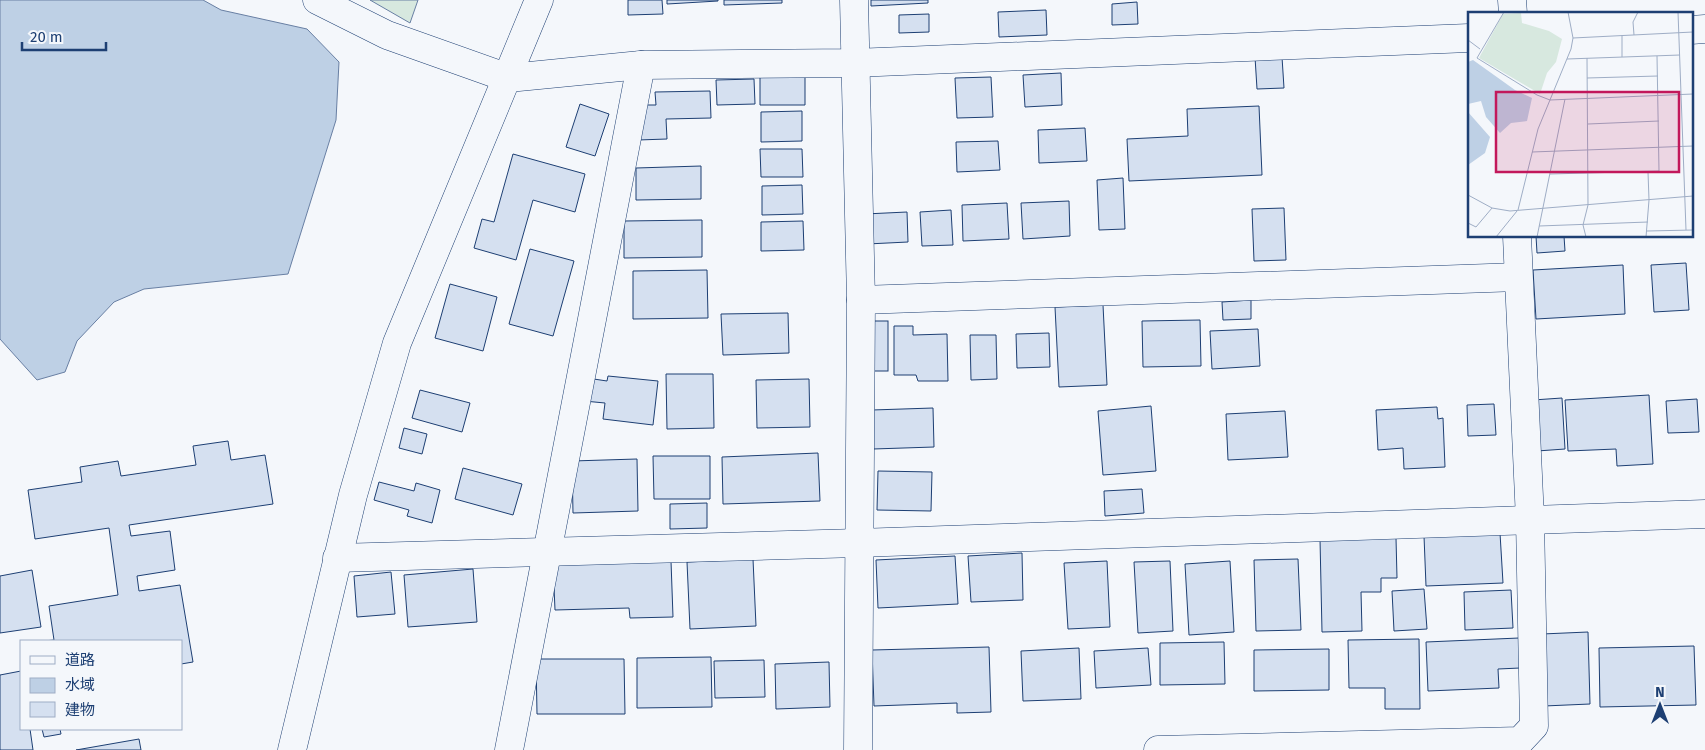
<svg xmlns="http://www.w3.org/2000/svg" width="1705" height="750" font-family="'Fira Sans','Noto Sans JP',sans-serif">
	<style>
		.green { fill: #d7e8df; stroke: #687fa3 }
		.water { fill: #bed0e5; stroke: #687fa3 }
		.building { fill: #d5e0f0; stroke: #1d3f73 }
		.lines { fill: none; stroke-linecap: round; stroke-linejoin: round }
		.minor-casing { stroke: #1d3f73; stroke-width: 29 }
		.minor { stroke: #f4f7fb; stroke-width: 28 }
		.inset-road { fill: none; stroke: #9eadc5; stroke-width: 1 }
		.view { fill: #c2185b; fill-opacity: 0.15; stroke: #c2185b; stroke-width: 2.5 }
		.inset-edge { fill: none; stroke: #1d3f73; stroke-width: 2.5 }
	</style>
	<rect width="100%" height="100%" fill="#f4f7fb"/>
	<polygon class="green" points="370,0 418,0 410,23"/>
	<polygon class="water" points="0,0 203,0 221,10 307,29 339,62 336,120 288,274 144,289 114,302 77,341 65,372 37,380 0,339"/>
	<g class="building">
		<polygon points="628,0 662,0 663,14 628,15"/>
		<polygon points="667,0 718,0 718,1 667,4"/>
		<polygon points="724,0 782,0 782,3 724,5"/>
		<polygon points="871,0 928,0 928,3 871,6"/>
		<polygon points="1137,2 1138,24 1112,25 1112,4"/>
		<polygon points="1046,10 1047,35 999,37 998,12"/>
		<polygon points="929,14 929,32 899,33 899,15"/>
		<polygon points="1255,57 1282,57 1284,88 1257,89"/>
		<polygon points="1061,73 1062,105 1025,107 1023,75"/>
		<polygon points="760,74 805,75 805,105 760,105"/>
		<polygon points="991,77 993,117 957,118 955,78"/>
		<polygon points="754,79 755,104 717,105 716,80"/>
		<polygon points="710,91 711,118 666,119 667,139 638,140 637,105 656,105 655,92"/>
		<polygon points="580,104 609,114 595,156 566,147"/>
		<polygon points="1259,106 1262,175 1129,181 1127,139 1188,136 1187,109"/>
		<polygon points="802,111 802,141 761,142 761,112"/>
		<polygon points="1085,128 1087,161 1039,163 1038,130"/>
		<polygon points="998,141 1000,170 957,172 956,142"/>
		<polygon points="760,149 802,149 803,177 761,177"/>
		<polygon points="513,154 585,174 575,212 533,200 516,260 474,248 482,219 494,222"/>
		<polygon points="701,166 701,199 636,200 636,168"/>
		<polygon points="1123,178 1125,229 1099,230 1097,180"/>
		<polygon points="802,185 803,214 762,215 762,186"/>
		<polygon points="1069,201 1070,236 1023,239 1021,203"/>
		<polygon points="1007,203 1009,239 963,241 962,205"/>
		<polygon points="1284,208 1286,260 1254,261 1252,209"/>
		<polygon points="951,210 953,245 922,246 920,212"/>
		<polygon points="907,212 908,242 867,244 865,214"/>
		<polygon points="702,220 702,257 624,258 624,221"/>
		<polygon points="803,221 804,250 761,251 761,222"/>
		<polygon points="1536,236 1564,236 1565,251 1537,253"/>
		<polygon points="530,249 574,261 553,336 509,324"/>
		<polygon points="1686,263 1689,310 1654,312 1651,265"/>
		<polygon points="1623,265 1625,314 1536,319 1533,270"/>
		<polygon points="707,270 708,318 633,319 633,271"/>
		<polygon points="450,284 497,297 483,351 435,338"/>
		<polygon points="1251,300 1251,319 1223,320 1222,302"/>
		<polygon points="1103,305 1107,385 1059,387 1055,307"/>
		<polygon points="788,313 789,353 723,355 721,314"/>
		<polygon points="1200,320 1201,366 1143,367 1142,321"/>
		<rect x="867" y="321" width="21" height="50"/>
		<polygon points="894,326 913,326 913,335 947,334 948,381 918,381 916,375 894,375"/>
		<polygon points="1258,329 1260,366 1212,369 1210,331"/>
		<polygon points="1049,333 1050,367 1017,368 1016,334"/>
		<polygon points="970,335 996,335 997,379 971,380"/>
		<polygon points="666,374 713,374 714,428 667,429"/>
		<polygon points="608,376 658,381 653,425 603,419 605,403 584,401 587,378 607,381"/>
		<polygon points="809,379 810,427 757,428 756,380"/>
		<polygon points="420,390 470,403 462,432 412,418"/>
		<polygon points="1649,395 1653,464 1617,466 1616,449 1568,451 1565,400"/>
		<polygon points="1562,398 1565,449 1537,451 1533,400"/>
		<polygon points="1697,399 1699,432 1668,433 1666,401"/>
		<polygon points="1494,404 1496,435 1468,436 1467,405"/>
		<polygon points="1151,406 1156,471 1103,475 1098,411"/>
		<polygon points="1437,407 1438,419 1443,418 1445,467 1404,469 1403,448 1378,450 1376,410"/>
		<polygon points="933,408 934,447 873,449 872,410"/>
		<polygon points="1285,411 1288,457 1228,460 1226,414"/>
		<polygon points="404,428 427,434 422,454 399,448"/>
		<polygon points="228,441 231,460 265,455 273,504 129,525 131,536 170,531 175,570 137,576 139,591 180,585 193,662 181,664 181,641 44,641 54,640 49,606 118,595 109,528 35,539 28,490 82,482 80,467 118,461 121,476 196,465 193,446"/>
		<polygon points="818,453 820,501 723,504 722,457"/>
		<polygon points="653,456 710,456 710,499 654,499"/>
		<polygon points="637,459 638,511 573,513 572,461"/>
		<polygon points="463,468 522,484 513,515 455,499"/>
		<polygon points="878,471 932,472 931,511 877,510"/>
		<polygon points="379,482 414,491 416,483 440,490 432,523 407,516 409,510 374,500"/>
		<polygon points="1142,489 1144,513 1105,516 1104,491"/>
		<polygon points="707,503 707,528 670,529 670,504"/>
		<polygon points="1500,533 1503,583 1426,586 1424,536"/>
		<polygon points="1396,538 1397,578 1381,578 1381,592 1361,592 1362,631 1322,632 1320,539"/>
		<polygon points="1022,553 1023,600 971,602 968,556"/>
		<polygon points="955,556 958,604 878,608 876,560"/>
		<polygon points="753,559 756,626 690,629 687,562"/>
		<polygon points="1298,559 1301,630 1256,631 1254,560"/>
		<polygon points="671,561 673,617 630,618 629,608 555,610 553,564"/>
		<polygon points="1107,561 1110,627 1068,629 1064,563"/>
		<polygon points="1170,561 1173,631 1138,633 1134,562"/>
		<polygon points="1230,561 1234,632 1189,635 1185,564"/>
		<polygon points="473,569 477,622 408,627 404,575"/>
		<polygon points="32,570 41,627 0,633 0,576"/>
		<polygon points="391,572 395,614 357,617 354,576"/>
		<polygon points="1424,589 1427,629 1394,631 1392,591"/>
		<polygon points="1511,590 1513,628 1465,630 1464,592"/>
		<polygon points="1588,632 1590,704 1544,706 1542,634"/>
		<polygon points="1519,638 1520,668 1498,669 1499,688 1428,691 1426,642"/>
		<polygon points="1419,639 1420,709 1385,709 1385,688 1349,688 1348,640"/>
		<polygon points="1224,642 1225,684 1160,685 1160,643"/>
		<polygon points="1694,646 1696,705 1600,707 1599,648"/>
		<polygon points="989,647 991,712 957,713 957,703 874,706 872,650"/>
		<polygon points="1079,648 1081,699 1023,701 1021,651"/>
		<polygon points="1148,648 1151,685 1096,688 1094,651"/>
		<polygon points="1329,649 1329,690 1254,691 1254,650"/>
		<polygon points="711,657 712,707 637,708 637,658"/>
		<polygon points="536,659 624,659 625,714 537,714"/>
		<polygon points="764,660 765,697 715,698 714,661"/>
		<polygon points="829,662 830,707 776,709 775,664"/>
		<polygon points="21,671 21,729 30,729 33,750 0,750 0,675"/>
		<polygon points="42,729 60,729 61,734 44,737"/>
		<polygon points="139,739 141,750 76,750"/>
	</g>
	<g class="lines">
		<defs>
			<g id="minor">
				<polyline points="317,0 387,35 508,78 641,65 854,63 1469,38"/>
				<polyline points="854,0 861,300 858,750"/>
				<polyline points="1512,0 1513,14"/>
				<polyline points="1691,30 1705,29"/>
				<polyline points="861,300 1518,277"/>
				<polyline points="337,558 858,543 1705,514"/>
				<polyline points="292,750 353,495 397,343 539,0"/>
				<polyline points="509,750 641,65"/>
				<polyline points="1158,750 1520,741 1534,726 1530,519 1517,236"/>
			</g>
		</defs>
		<use href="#minor" class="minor-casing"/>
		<use href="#minor" class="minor"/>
	</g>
	<g transform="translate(1468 12)">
		<rect width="225" height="225" fill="#f4f7fb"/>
		<path d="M53 1 54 11 81 19 94 27 88 50 79 61 72 82 11 46 35 2Z" fill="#d7e8df"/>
		<path d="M5 48 47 78 64 86 59 109 43 111 32 121 18 105 13 89 0 92V50ZM0 100 22 125 17 141 0 153Z" fill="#bed0e5"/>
		<path class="inset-road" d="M36 0 9 46 69 83 82 88 225 82M210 0 218 218M154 23V45M166 23 165 10 170 0M105 26 225 20M0 28 12 37M99 47 212 43M119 66 190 64M120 112 191 109M64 140 225 134M82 162 191 159 189 44M0 183 24 196 42 199 225 184M50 198 70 117 103 37 105 26 100 0M0 211 8 215 24 196M71 214 180 210M179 219 225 218M28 225 49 199M69 225 97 87M118 225 115 213 120 193 119 46M178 225 181 188 180 160"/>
		<path class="view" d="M28 80H211V160H28Z"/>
		<rect width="225" height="225" class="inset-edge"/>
	</g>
	<rect x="20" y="640" width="162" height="90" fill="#f4f7fb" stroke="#9eadc5"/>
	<rect x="30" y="656" width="25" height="8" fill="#f4f7fb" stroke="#9eadc5"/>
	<text x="65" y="665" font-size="15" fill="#1d3f73">道路</text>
	<rect x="30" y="678" width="25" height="15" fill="#bed0e5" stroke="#9eadc5"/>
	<text x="65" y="690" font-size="15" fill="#1d3f73">水域</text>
	<rect x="30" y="702" width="25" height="15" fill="#d5e0f0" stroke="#9eadc5"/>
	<text x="65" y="715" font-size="15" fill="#1d3f73">建物</text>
	<g transform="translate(1660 705)" stroke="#f4f7fb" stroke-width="4" paint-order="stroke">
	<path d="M0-4L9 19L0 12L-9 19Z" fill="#1d3f73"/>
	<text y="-8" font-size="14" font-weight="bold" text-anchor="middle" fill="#1d3f73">N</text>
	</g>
	<path d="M22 42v8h84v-8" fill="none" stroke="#1d3f73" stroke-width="2.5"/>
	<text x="30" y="42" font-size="15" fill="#1d3f73" stroke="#f4f7fb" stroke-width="4" paint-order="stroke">20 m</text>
</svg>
